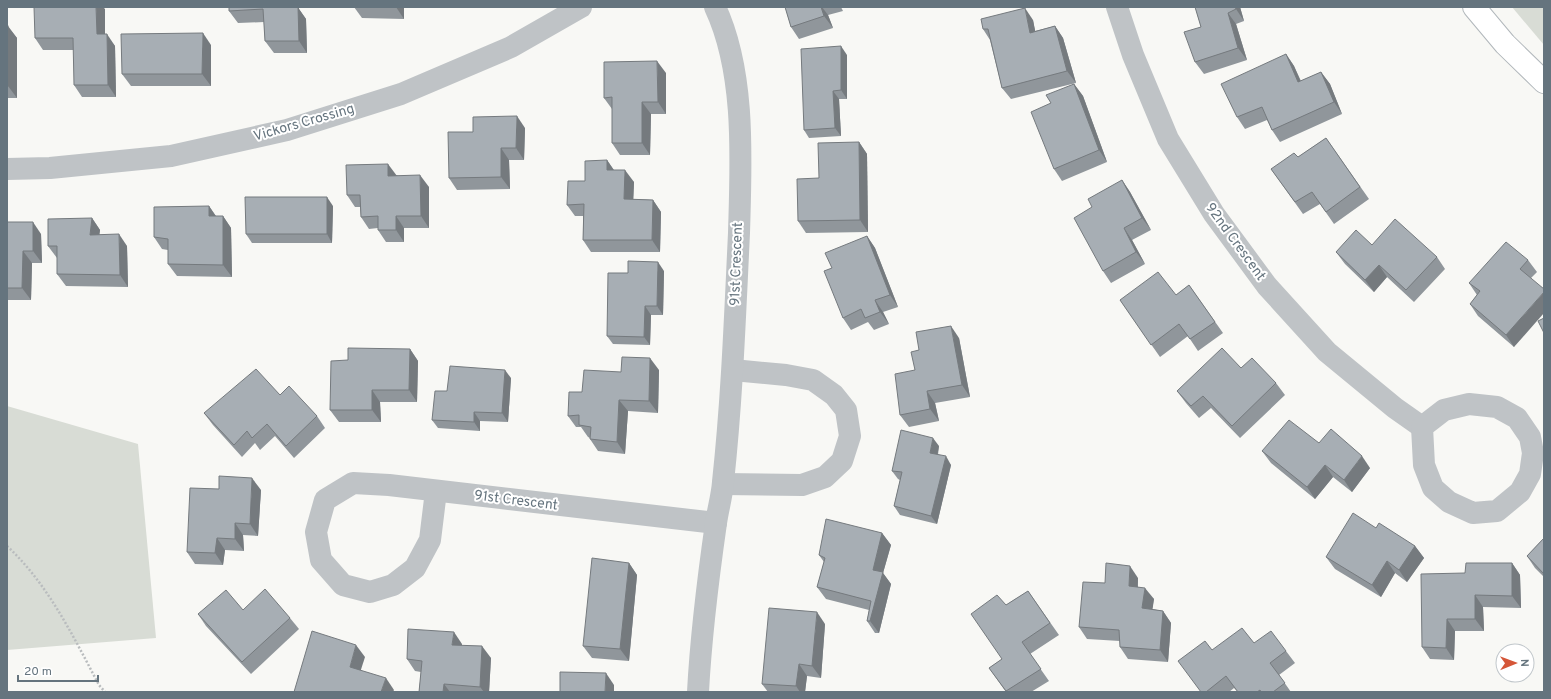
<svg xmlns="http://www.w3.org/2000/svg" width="1551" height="699" font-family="Overpass,sans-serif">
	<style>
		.green { fill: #d8dcd5 }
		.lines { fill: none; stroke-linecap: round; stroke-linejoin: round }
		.secondary-casing { stroke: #b1b7bb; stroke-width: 24 }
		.path { stroke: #b9bcbe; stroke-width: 2.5; stroke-dasharray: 2 2; stroke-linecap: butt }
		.street { stroke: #bfc3c6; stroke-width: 22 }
		.secondary { stroke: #fff; stroke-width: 22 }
		.wall { fill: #90969b }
		.shaded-wall { fill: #757a7e }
		.building { fill: #a7aeb4; stroke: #757a7e }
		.labels { text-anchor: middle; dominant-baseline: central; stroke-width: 4; stroke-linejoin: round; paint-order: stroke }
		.street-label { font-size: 14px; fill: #65747e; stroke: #fff }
	</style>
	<rect width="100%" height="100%" fill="#f8f8f5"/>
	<g class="green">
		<polygon points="1512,7 1544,7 1544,45"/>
		<polygon points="7,406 138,444 156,638 7,650"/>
	</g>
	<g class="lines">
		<defs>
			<polyline id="secondary" points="1474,7 1505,44 1544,82"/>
		</defs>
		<use href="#secondary" class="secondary-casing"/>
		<path class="path" d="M7 546C48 584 73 636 99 685L105 692"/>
		<g class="street">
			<polyline points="1117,7 1133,55 1168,139 1214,214 1267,286 1327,352 1395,408 1422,427"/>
			<polyline points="7,169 50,168 171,156 287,130 401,94 511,47 581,7"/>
			<polygon points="1469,404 1497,407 1517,418 1530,437 1533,453 1530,474 1520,492 1497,511 1473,513 1449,502 1433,488 1424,465 1422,427 1444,410"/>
			<polyline points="723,484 802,485 825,477 842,461 850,436 846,410 834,395 813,380 786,375 733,370"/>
			<polyline points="436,491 430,540 415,568 393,585 370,592 343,585 321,560 316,532 325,500 353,483 389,485 716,523"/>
			<path d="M698 692C701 635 708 579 716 523 718 509 722 496 723 482 732 399 735 316 739 233 741 161 746 73 715 7"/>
		</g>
		<use href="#secondary" class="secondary"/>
	</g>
	<g class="wall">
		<polygon points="229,7 299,9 306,19 307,53 274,53 265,41 264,22 238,23 229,11"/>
		<polygon points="354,7 404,7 404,19 362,18"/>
		<polygon points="785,7 841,7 843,11 828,15 833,28 799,39 791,27"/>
		<polygon points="1195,7 1240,7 1244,21 1236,24 1247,60 1204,74 1195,62 1201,27"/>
		<polygon points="105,9 105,34 115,46 116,97 82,97 74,85 74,50 43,50 35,38"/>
		<polygon points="1033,20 1035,31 1055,26 1063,38 1076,83 1011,99 1002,88 990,40 983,29"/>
		<polygon points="7,26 17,38 17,98 7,98"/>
		<polygon points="211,45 211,86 131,86 122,74"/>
		<polygon points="1286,54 1294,66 1301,81 1321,72 1330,84 1342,114 1280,142 1272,130 1267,120 1245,129 1237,117"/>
		<polygon points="847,55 847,99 839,99 841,136 809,138 804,130"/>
		<polygon points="666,73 666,114 651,114 650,155 620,155 612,143 612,109 604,98"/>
		<polygon points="1074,84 1083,96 1107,162 1062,181 1054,169 1051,103"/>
		<polygon points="525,128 524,160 509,160 510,189 457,190 449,178 473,132"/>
		<polygon points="1326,138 1369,199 1334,224 1320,204 1303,214 1271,169 1298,157"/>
		<polygon points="859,142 867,154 868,232 806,233 798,221 819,178"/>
		<polygon points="607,160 614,170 634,182 633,199 653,200 661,212 660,252 591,252 583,240 583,216 575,216 567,205 585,181"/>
		<polygon points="396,175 429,187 429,228 404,228 404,242 386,242 378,230 378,228 369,229 361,217 360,207 355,207 347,195"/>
		<polygon points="1122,180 1130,192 1151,230 1132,240 1145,264 1111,283 1103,271 1092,207"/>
		<polygon points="209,206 216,216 223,216 231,228 232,277 177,276 168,264 168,250 162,249 154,237"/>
		<polygon points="333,206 332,243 252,243 246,234"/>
		<polygon points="92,218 100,230 99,235 127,246 128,287 66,286 57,274 57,258 48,246"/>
		<polygon points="7,222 41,234 42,263 32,263 31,300 7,300"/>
		<polygon points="867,236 875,248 898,307 883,312 889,324 874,330 868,322 851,330 843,318 832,268"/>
		<polygon points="1372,245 1437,257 1445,269 1414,302 1387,277 1374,292 1345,264 1336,252"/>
		<polygon points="1528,260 1537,272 1531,278 1514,347 1478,316 1470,304 1477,295 1469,283"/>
		<polygon points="664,271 663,315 651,315 650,345 613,344 607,336 628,273"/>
		<polygon points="1189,285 1223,333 1198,351 1188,336 1160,357 1120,300 1176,295"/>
		<polygon points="959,338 970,397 935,403 939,421 909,427 900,415 915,370 919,350"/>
		<polygon points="410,349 418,361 417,402 380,402 381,422 339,422 330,410 348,360"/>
		<polygon points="1241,368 1276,383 1285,395 1240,438 1211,408 1199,418 1186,403 1177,391"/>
		<polygon points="659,370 658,413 628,411 625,454 598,451 590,439 590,438 588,437 581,427 576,427 568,416 582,392 621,372"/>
		<polygon points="511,378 508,422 480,421 480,431 438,428 432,420 447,391"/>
		<polygon points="280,395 317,416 325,428 294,458 275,436 260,450 255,443 242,457 213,425 204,413"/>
		<polygon points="939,446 938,455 951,465 937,524 900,515 894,506 900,480 898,479 892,471"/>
		<polygon points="1262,451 1370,468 1352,492 1333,477 1315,499 1271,463"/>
		<polygon points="261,490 258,536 243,535 244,551 225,550 223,565 195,564 187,552"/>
		<polygon points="1376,528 1415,546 1424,558 1407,582 1395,573 1381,597 1335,569 1326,557"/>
		<polygon points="882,533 891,545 883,573 891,584 879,633 875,633 867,621 869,610 826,599 817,587 824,562 819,555"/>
		<polygon points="1544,538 1544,577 1535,568 1527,556"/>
		<polygon points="629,563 637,575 629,661 592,658 583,646"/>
		<polygon points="1512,563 1520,575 1521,608 1483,607 1484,631 1455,631 1454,660 1430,659 1422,647 1465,573"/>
		<polygon points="1138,578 1138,587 1154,599 1152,609 1163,611 1171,623 1168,662 1128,659 1120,647 1120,641 1087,639 1079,627 1105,583"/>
		<polygon points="1028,591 1059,635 1030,654 1049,681 1031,692 1006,692 989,668 1002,659 1006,605"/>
		<polygon points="198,614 290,618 299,629 251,674 206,626"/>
		<polygon points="825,624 821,678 807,676 805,692 768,692 762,684"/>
		<polygon points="1254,643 1286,651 1295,663 1279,675 1291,692 1238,692 1234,688 1229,692 1201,692 1212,650"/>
		<polygon points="462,644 462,646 491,658 489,692 419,692 421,672 415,671 407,659"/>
	</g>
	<g class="shaded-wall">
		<polygon points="96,7 103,7 105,9 105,46 97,34"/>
		<polygon points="291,7 299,7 299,9 306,19 307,53 299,41"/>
		<polygon points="396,7 404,7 404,19"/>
		<polygon points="821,7 822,7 828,15 833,28 824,16"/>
		<polygon points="1235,7 1240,7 1244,21 1236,9"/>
		<polygon points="1025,8 1033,20 1038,45 1030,33"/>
		<polygon points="1228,13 1236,24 1247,60 1238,48"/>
		<polygon points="8,26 17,38 17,98 8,86"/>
		<polygon points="1055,26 1063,38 1076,83 1067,71"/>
		<polygon points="203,33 211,45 211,86 202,74"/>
		<polygon points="107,34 115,46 116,97 108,85"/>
		<polygon points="841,46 847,55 847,99 841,90"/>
		<polygon points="1286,54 1294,66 1306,94 1298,82"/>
		<polygon points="657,61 666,73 666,114 658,102"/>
		<polygon points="1321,72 1330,84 1342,114 1334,102"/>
		<polygon points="1074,84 1083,96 1107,162 1099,150"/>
		<polygon points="833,91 839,99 841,136 835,128"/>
		<polygon points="642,102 651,114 650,155 642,143"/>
		<polygon points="517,116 525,128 524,160 516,148"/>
		<polygon points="859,142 867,154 868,232 860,220"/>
		<polygon points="501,148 509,160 510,189 501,177"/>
		<polygon points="607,160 615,172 607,170"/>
		<polygon points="388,164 397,176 388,176"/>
		<polygon points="625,170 634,182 633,210 624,199"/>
		<polygon points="420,175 429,187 429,228 421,216"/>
		<polygon points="1122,180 1130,192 1151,230 1142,218"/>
		<polygon points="327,197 333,206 332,243 327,234"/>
		<polygon points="653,200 661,212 660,252 652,240"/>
		<polygon points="209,206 217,218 209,216"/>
		<polygon points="223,216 231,228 232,277 223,265"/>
		<polygon points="396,216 404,228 404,242 396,230"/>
		<polygon points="92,218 100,230 98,247 90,235"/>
		<polygon points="33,222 41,234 42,263 33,251"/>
		<polygon points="1124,228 1132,240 1145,264 1136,252"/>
		<polygon points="119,234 127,246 128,287 120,275"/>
		<polygon points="867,236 875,248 898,307 890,295"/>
		<polygon points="23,251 32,263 31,300 22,288"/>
		<polygon points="658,262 664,271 663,315 657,306"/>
		<polygon points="1379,265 1387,277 1374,292 1365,280"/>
		<polygon points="1544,292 1544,313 1514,347 1506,335"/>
		<polygon points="875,300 883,312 889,324 880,312"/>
		<polygon points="645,306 651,315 650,345 644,337"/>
		<polygon points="951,326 959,338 970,397 962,385"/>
		<polygon points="410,349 418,361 417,402 409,390"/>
		<polygon points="650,358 659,370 658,413 649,401"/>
		<polygon points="505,370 511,378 508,422 502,413"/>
		<polygon points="372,390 380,402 381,422 372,410"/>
		<polygon points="927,391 935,403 939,421 930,409"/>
		<polygon points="619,400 628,411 625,454 617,442"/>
		<polygon points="474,412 480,421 480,431 474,422"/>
		<polygon points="933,438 939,446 936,462 930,453"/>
		<polygon points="946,456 951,465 937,524 931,516"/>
		<polygon points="1362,456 1370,468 1352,492 1344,480"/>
		<polygon points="1325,465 1333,477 1315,499 1307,487"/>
		<polygon points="252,478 261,490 258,536 250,524"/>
		<polygon points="235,523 243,535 244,551 235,539"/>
		<polygon points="882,533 891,545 883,573 891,584 879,633 870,621 873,570"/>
		<polygon points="217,538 225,550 223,565 215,553"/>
		<polygon points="1415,546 1424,558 1407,582 1399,570"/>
		<polygon points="1387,561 1395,573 1381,597 1372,585"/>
		<polygon points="629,563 637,575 629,661 620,649"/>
		<polygon points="1512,563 1520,575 1521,608 1512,596"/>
		<polygon points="1130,566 1138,578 1137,598 1129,586"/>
		<polygon points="1145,588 1154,599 1151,620 1142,608"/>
		<polygon points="1475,595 1483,607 1484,631 1475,619"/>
		<polygon points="1163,611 1171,623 1168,662 1160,650"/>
		<polygon points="817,612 825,624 821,678 812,666"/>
		<polygon points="1447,619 1455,631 1454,660 1446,648"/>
		<polygon points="454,632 462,644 460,657 452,645"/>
		<polygon points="356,645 365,657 358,679 350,667"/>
		<polygon points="482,646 491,658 489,692 484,692 480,687"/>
		<polygon points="799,664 807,676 805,692 800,692 796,686"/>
		<polygon points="606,673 614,685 614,692 605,692"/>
		<polygon points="386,678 394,690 393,692 381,692"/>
		<polygon points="444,684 450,692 443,692"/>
	</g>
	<g class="building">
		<polygon points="34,7 96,7 97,34 107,34 108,85 74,85 73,38 35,38"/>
		<polygon points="229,7 298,7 299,41 265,41 263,9 229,11"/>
		<polygon points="785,7 821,7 824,16 791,27"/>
		<polygon points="1195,7 1235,7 1236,9 1228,13 1238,48 1195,62 1184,32 1201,27"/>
		<polygon points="1025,8 1030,33 1055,26 1067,71 1002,88 988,29 983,29 981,19"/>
		<rect x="7" y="26" width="1" height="60"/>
		<polygon points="203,33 202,74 122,74 121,34"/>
		<polygon points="841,46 841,90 833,91 835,128 804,130 801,49"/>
		<polygon points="1286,54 1298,82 1321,72 1334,102 1272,130 1262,107 1237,117 1221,84"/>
		<polygon points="657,61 658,102 642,102 642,143 612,143 612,97 604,98 604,62"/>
		<polygon points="1074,84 1099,150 1054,169 1031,112 1051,103 1046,95"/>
		<polygon points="517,116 516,148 501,148 501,177 449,178 448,132 473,132 473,117"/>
		<polygon points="1326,138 1360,187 1326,212 1312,192 1295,202 1271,169 1294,153 1298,157"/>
		<polygon points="859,142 860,220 798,221 797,179 819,178 818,143"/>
		<polygon points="607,160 607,170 625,170 624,199 653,200 652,240 583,240 584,204 567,205 568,181 585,181 585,161"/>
		<polygon points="388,164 388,176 420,175 421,216 396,216 396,230 378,230 378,216 361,217 360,195 347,195 346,165"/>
		<polygon points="1122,180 1142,218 1124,228 1136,252 1103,271 1074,218 1092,207 1088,199"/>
		<polygon points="245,197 327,197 327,234 246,234"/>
		<polygon points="209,206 209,216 223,216 223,265 168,264 168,239 154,237 154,207"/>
		<polygon points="92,218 90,235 119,234 120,275 57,274 57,246 48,246 48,219"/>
		<polygon points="1395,219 1437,257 1406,290 1379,265 1365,280 1336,252 1356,230 1372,245"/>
		<polygon points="7,222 33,222 33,251 23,251 22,288 7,288"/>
		<polygon points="867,236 890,295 875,300 880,312 865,318 861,309 843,318 824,271 832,268 825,253"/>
		<polygon points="1506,242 1528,260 1520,269 1544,289 1544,292 1506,335 1470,304 1480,291 1469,283"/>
		<polygon points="628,261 658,262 657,306 645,306 644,337 607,336 608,273 628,273"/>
		<polygon points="1158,272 1176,295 1189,285 1215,322 1190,339 1179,324 1151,345 1120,300"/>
		<polygon points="1544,318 1544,333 1538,321"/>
		<polygon points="951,326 962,385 927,391 930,409 900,415 895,374 915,370 911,352 919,350 916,332"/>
		<polygon points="348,348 410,349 409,390 372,390 372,410 330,410 331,361 348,360"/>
		<polygon points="1222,348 1241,368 1252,358 1276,383 1232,426 1203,396 1191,406 1177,391"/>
		<polygon points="622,357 650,358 649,401 619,400 617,442 590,439 591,427 579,425 579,415 568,416 569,392 582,392 584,370 621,372"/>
		<polygon points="450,366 505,370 502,413 474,412 474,422 432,420 435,391 447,391"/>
		<polygon points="256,369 280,395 289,386 317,416 286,446 267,424 252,438 247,431 234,445 204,413"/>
		<polygon points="1289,420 1319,443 1331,429 1362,456 1344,480 1325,465 1307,487 1262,451"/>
		<polygon points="901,430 933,438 930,453 946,456 931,516 894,506 902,472 892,471"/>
		<polygon points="219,476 252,478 250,524 235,523 235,539 217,538 215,553 187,552 190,488 219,489"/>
		<polygon points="1353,513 1376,528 1379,523 1415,546 1399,570 1387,561 1372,585 1326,557"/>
		<polygon points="826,519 882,533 873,570 883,572 870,621 867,621 871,601 817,587 825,558 819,555"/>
		<polygon points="1544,538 1544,574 1527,556"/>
		<polygon points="592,558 629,563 620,649 583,646"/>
		<polygon points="1106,563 1130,566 1129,586 1145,588 1142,608 1163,611 1160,650 1120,647 1119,630 1079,627 1083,582 1105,583"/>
		<polygon points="1466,563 1512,563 1512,596 1475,595 1475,619 1447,619 1446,648 1422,647 1421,574 1465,573"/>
		<polygon points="265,589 290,618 242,662 198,614 226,590 243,610"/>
		<polygon points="1028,591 1050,623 1022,642 1041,669 1006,691 989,668 1002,659 971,614 997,595 1006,605"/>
		<polygon points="769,608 817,612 812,666 799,664 796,686 762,684"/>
		<polygon points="1242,628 1254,643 1271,631 1286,651 1270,663 1285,683 1273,692 1261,692 1260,690 1257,692 1238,692 1226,676 1206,692 1201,692 1178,661 1205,641 1212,650"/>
		<polygon points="408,629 454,632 452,645 482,646 480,687 444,684 443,692 419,692 422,661 407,659"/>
		<polygon points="312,631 356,645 350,667 386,678 381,692 294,692"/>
		<polygon points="560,672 606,673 605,692 560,692"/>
	</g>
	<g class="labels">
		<g class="street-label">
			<text transform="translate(304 123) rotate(-16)">Vickors Crossing</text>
			<text transform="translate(1235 242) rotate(54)">92nd Crescent</text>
			<text transform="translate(737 264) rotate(-88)">91st Crescent</text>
			<text transform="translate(516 501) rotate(7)">91st Crescent</text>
		</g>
	</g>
	<rect width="1551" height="699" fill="none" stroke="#65747e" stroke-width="16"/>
	<g transform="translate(1515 663) rotate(89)"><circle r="19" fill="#ffffff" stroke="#c1c7cb"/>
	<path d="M0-3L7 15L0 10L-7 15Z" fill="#d55638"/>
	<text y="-6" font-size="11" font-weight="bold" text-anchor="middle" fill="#65747e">N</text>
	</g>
	<path d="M18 675v6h80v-6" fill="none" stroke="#65747e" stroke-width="2"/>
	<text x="24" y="675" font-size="12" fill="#65747e" stroke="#ffffff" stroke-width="3" paint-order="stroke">20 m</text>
</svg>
